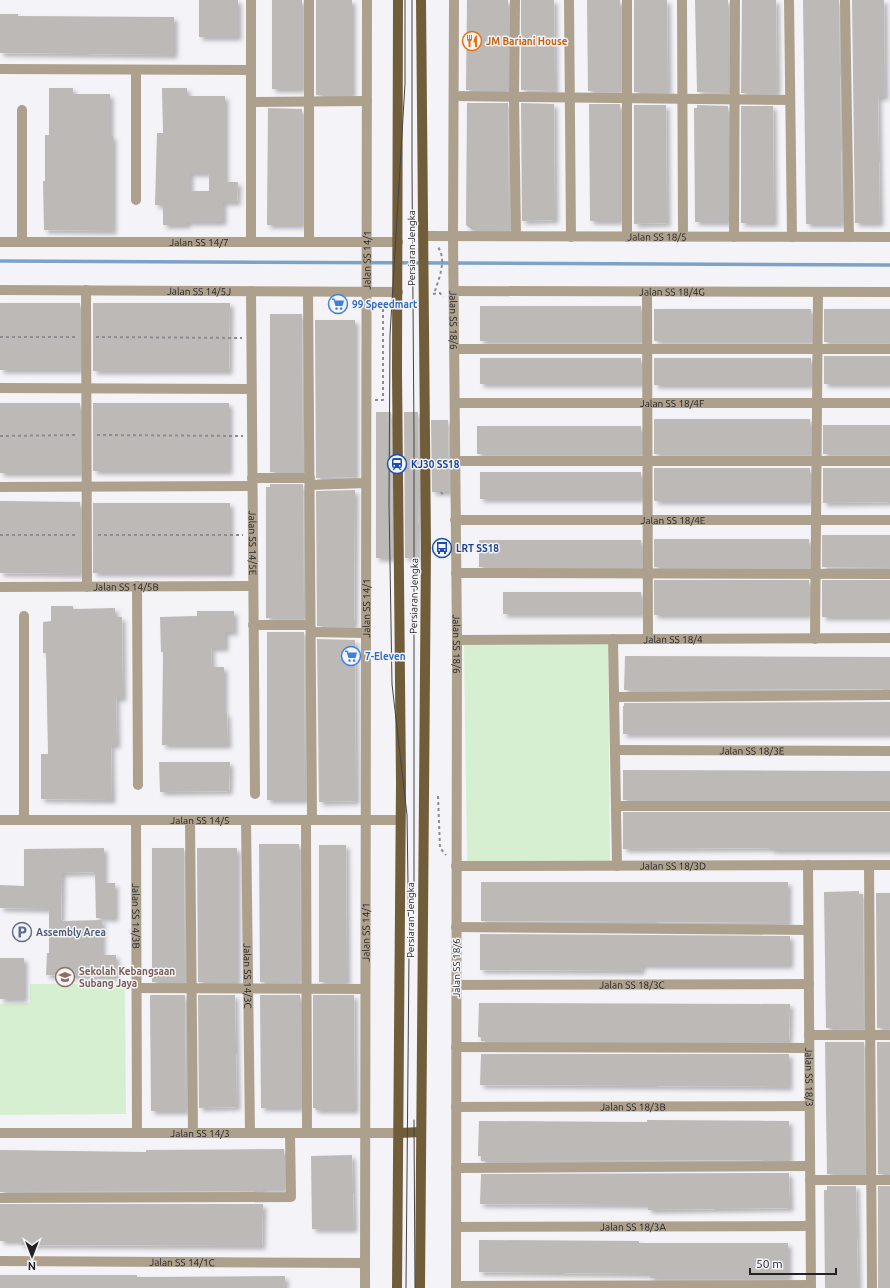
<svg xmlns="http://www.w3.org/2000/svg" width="890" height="1288" font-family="Ubuntu,sans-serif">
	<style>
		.green { fill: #d6efd1 }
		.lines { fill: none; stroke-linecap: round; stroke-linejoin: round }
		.stream { stroke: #7da2c8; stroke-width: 3.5 }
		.building { fill: #bdb9b7; fill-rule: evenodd; filter: url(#shadow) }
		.path { stroke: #8c8c8e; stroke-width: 2; stroke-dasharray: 3 3; stroke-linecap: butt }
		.minor { stroke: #ada18e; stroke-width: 10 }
		.major { stroke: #715d39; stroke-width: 10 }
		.tram { stroke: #444446; stroke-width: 1 }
		.labels { text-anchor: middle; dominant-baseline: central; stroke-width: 3; stroke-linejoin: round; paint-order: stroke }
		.food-label { font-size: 10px; font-weight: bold; fill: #c56008; stroke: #f4f4f8; text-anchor: start }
		.street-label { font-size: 10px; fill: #232324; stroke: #f4f4f8 }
		.shop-label { font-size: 10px; font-weight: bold; fill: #366cbe; stroke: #f4f4f8; text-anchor: start }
		.transit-label { font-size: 10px; font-weight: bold; fill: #164399; stroke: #f4f4f8; text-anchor: start }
		.service-label { font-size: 10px; font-weight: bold; fill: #4e5e75; stroke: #f4f4f8; text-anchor: start }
		.education-label { font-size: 10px; font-weight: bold; fill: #785e54; stroke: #f4f4f8; text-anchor: start }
	</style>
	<defs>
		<filter id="shadow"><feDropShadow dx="3.5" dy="3.5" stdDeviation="2" flood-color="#0004"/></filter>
	</defs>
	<rect width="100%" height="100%" fill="#f4f4f8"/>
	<g class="green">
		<polygon points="608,643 610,861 467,862 464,645"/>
		<polygon points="125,983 126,1114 0,1115 0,1004 30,1003 30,984"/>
	</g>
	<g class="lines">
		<polyline class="stream" points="0,261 890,265"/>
	</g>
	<g class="building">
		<rect x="199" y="0" width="39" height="37"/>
		<rect x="272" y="0" width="30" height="89"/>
		<rect x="316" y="0" width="36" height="95"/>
		<polygon points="467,0 508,0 508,90 466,90"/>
		<polygon points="521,0 554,0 555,91 521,90"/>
		<polygon points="587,0 620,0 620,91 588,91"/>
		<polygon points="634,0 667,0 668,92 634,92"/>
		<polygon points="695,0 728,0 728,93 697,92"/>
		<polygon points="742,0 776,0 777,93 741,93"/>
		<polygon points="803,0 839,0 842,223 841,224 806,224"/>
		<polygon points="852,0 884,0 885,97 878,97 880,223 855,223"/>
		<polygon points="0,14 18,14 18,16 174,17 174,55 0,53"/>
		<polygon points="49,88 73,88 73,94 110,94 110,136 113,136 113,231 44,230 43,181 45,181 45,135 49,135"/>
		<path d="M162 88H187V96H225V182H238L237 202H223V222H187V225H163V205H155L157 133H163ZM190 173H209V191H190Z"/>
		<polygon points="467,103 508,103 509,230 472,230 466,225"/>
		<polygon points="521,103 554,104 555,220 522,221"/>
		<polygon points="589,104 620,104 620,221 590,221"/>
		<polygon points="634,105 666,105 667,223 634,224"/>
		<polygon points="697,105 728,106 728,222 695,222 694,108 697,108"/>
		<polygon points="741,106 773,106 774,223 741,223"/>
		<polygon points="268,108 302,109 302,225 267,225"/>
		<rect x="0" y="303" width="80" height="67"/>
		<polygon points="93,303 230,303 229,371 93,371"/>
		<rect x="480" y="306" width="161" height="35"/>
		<rect x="654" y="309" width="157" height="32"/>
		<rect x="824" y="309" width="66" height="33"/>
		<polygon points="270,314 302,314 303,472 270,472"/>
		<polygon points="315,320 355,320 355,477 316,478"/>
		<rect x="824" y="356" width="66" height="28"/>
		<rect x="480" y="358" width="161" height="26"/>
		<rect x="654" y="358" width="157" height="27"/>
		<rect x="0" y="403" width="80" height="70"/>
		<rect x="93" y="403" width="136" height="68"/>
		<polygon points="376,412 391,412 392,558 376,558"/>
		<polygon points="404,412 418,412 419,492 417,558 405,558"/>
		<rect x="654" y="419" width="156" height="35"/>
		<polygon points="431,420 448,420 449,492 432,492"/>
		<rect x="823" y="425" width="67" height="29"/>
		<rect x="477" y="426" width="164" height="28"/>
		<rect x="654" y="468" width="156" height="33"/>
		<polygon points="823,468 890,468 890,502 823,503"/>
		<rect x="480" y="472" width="161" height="27"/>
		<polygon points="270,484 303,484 304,618 266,618 266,487 270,487"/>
		<polygon points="355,490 354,626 317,626 316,491"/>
		<polygon points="0,501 80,502 80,574 0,573"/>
		<rect x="93" y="503" width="137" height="70"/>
		<polygon points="822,535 890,535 890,568 822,567"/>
		<rect x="654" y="539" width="155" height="28"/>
		<rect x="479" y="540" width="162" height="27"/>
		<rect x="654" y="580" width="155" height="35"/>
		<rect x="822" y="580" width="68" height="37"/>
		<rect x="503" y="592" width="138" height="22"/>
		<polygon points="51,606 73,606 73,609 115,608 115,617 122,617 123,698 116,698 117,745 111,745 112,800 41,799 41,754 48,754 46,653 43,653 43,622 51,621"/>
		<polygon points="197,611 234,611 234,632 225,632 225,648 211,648 212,667 224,667 224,713 227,713 228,745 162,745 163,652 161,652 160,617 197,616"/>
		<polygon points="267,632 304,632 305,800 267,800"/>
		<polygon points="317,639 355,640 356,801 319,802"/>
		<polygon points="625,656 890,657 890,689 624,690"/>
		<polygon points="890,702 890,734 623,734 623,706 624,706 624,703"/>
		<polygon points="159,762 230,762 229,791 160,792"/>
		<polygon points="623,770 890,771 890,800 623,800"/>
		<polygon points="623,812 890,812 890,850 771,850 771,848 623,849"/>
		<polygon points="259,844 299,844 299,982 260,982 260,981"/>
		<polygon points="319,845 346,845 347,982 319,982"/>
		<polygon points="104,848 104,883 115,883 115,918 96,918 95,872 62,873 61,921 102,920 102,955 116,955 116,977 46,975 47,953 49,953 49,909 0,908 0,885 24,886 24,849"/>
		<polygon points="152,848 184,848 185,982 152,982"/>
		<polygon points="197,848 237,848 237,982 198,982"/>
		<polygon points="481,882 788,882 788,923 481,921"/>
		<polygon points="859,891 859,894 863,894 864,1028 826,1028 824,892"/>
		<polygon points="876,893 890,893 890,1028 877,1028"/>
		<polygon points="480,934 790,936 790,965 642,965 641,971 480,970"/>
		<rect x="0" y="958" width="24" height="41"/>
		<polygon points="150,995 185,995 186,1111 151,1111"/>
		<polygon points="198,995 235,995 237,1107 199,1108"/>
		<polygon points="260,995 300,995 300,1108 261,1108"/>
		<polygon points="313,995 354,995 355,1110 316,1110 315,1108 313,1108"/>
		<polygon points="479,1003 790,1004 789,1040 789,1041 481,1041 481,1037 478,1037"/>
		<polygon points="825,1042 864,1042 865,1174 827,1174"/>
		<polygon points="877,1042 890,1042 890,1174 878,1174"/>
		<polygon points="481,1054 789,1054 789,1087 480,1085"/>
		<polygon points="647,1120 789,1121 789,1160 481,1161 481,1156 478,1156 479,1121 647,1122"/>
		<polygon points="284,1149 284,1189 263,1189 263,1191 0,1192 0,1150 146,1152 146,1150"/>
		<polygon points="352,1155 354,1229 312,1229 311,1156"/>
		<polygon points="789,1173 790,1208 648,1210 648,1205 480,1204 481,1174"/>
		<polygon points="827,1186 856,1186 858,1288 825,1288 824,1190 827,1190"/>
		<rect x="878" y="1186" width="12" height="102"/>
		<polygon points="0,1204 263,1204 262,1246 21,1245 21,1241 0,1241"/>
		<polygon points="479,1240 639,1241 639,1243 788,1243 788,1278 650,1278 650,1274 479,1272"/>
		<polygon points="0,1275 137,1275 137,1277 285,1276 285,1288 0,1288"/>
	</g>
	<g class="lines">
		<g class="path">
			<path d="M435 291C439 278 447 260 438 247"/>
			<polyline points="433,294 440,293 443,297"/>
			<polyline points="0,337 76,337"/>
			<polyline points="96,337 242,338"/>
			<polyline points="375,400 383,400 383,302"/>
			<polyline points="97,435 243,436"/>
			<polyline points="0,436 77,435"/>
			<polyline points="441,492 444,496"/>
			<polyline points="0,535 77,535"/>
			<polyline points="98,535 243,535"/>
			<polyline points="438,796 440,848 446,855"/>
		</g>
		<g class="minor">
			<polyline points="251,0 251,242"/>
			<path id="s1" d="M454 0 453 236 457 640 456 1288"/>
			<polyline points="515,0 514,97 516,236"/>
			<polyline points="569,0 571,237"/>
			<polyline points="627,0 627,237"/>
			<polyline points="682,0 683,237"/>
			<polyline points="789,0 792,237"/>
			<polyline points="845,0 849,237"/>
			<polyline points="0,69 251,70"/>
			<polyline points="136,70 136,200"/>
			<polyline points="454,96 790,100"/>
			<polyline points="251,102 367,101"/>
			<polyline points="22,110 22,242"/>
			<path id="s2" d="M423 236 890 237"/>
			<polyline points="734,237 735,0"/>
			<path id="s3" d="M0 242H398"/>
			<polyline points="309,242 309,0"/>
			<path id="s4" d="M0 290 398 292"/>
			<polyline points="86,290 87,587"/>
			<path id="s5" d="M251 291 255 794"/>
			<path id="s6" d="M454 291 890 292"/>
			<polyline points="308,292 312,820"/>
			<polyline points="647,292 648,639"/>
			<polyline points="454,349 890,349"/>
			<polyline points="0,388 251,389"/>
			<path id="s7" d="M455 403H890"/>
			<polyline points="455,461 890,461"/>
			<polyline points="252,478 310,478"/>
			<polyline points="310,485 366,483"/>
			<polyline points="0,487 252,486"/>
			<path id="s8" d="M455 520H890"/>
			<polyline points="456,573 890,574"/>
			<polyline points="137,586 138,785"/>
			<path id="s9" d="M0 587 253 586"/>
			<polyline points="24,616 24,820"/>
			<polyline points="253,625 310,625"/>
			<polyline points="311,632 366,633"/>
			<polyline points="613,639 617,866"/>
			<polyline points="815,639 818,292"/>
			<path id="s10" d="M457 640 890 638"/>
			<polyline points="614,697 890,695"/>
			<path id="s11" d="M615 750 890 751"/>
			<polyline points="616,806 890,806"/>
			<path id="s12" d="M0 820H400"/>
			<path id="s13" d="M136 820 137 1133"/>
			<polyline points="190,820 193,1133"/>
			<path id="s14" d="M246 820 250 1133"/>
			<polyline points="306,820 307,1133"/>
			<path id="s15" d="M808 865 811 1288"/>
			<polyline points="869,865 872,1288"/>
			<path id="s16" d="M456 866 890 865"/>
			<polyline points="456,927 808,930"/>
			<path id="s17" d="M456 985 809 984"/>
			<polyline points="137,988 365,989"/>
			<polyline points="809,1035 890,1035"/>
			<polyline points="456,1047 809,1048"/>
			<path id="s18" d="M456 1107 809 1106"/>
			<path id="s19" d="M0 1133H399"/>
			<polyline points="456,1168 810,1166"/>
			<polyline points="810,1180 890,1180"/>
			<polyline points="0,1198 291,1197 290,1133"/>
			<path id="s20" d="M456 1227 810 1226"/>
			<path id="s21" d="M0 1261 365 1263"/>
			<polyline points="456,1286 811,1285"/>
			<path id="s22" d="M365 1288 367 0"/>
		</g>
		<g class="major">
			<polyline points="399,1133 421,1132"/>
			<polyline points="397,1288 401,783 397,372 398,0"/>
			<polyline points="420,1288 426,548 421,0"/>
		</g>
		<g class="tram">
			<polyline points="405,0 405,84 390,335 389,503 392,684 407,815 409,953 406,1288"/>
			<polyline points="412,0 412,167 414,437 414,888"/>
			<polyline points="414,1120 415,1288"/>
		</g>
	</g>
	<defs>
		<symbol id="restaurant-ring" viewBox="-11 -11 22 22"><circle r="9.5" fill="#f4f4f8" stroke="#e8710a" stroke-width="1.5"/><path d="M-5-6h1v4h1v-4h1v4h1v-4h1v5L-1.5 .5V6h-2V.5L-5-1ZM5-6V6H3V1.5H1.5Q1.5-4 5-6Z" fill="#e8710a"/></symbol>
		<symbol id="supermarket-ring" viewBox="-11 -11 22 22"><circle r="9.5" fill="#f4f4f8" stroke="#3f7fe0" stroke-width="1.5"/><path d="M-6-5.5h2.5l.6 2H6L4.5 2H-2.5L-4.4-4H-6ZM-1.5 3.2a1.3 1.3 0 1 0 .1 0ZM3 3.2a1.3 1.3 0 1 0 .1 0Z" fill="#3f7fe0"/></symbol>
		<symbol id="station-ring" viewBox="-11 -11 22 22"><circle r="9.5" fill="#f4f4f8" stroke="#1a4fb4" stroke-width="1.5"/><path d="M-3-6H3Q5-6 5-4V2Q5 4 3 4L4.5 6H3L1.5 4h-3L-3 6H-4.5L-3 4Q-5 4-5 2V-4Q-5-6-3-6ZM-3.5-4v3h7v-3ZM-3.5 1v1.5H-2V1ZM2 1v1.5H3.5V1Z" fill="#1a4fb4"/></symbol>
		<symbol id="bus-ring" viewBox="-11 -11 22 22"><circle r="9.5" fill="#f4f4f8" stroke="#1a4fb4" stroke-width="1.5"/><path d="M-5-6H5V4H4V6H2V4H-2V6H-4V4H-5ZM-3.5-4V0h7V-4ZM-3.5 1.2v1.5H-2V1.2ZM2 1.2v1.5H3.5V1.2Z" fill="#1a4fb4"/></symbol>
		<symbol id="parking-ring" viewBox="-11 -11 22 22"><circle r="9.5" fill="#f4f4f8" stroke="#5c6f8a" stroke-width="1.5"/><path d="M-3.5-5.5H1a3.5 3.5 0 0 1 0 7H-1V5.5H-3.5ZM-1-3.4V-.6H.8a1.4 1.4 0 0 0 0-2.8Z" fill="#5c6f8a"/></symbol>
		<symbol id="school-ring" viewBox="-11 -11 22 22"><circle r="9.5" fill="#f4f4f8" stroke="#8d6e63" stroke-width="1.5"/><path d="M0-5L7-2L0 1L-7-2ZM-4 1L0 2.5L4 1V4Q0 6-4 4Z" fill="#8d6e63"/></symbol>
	</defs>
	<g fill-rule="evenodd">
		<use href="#restaurant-ring" x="461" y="30" width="22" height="22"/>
		<use href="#supermarket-ring" x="327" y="293" width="22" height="22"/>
		<use href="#station-ring" x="386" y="453" width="22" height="22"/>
		<use href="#bus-ring" x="431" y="537" width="22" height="22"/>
		<use href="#supermarket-ring" x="340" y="645" width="22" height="22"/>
		<use href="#parking-ring" x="11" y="921" width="22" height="22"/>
		<use href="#school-ring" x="54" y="966" width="22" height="22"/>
	</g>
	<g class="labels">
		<g class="food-label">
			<text x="486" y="41">JM Bariani House</text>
		</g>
		<g class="street-label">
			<text stroke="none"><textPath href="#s2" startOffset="234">Jalan SS 18/5</textPath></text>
			<text stroke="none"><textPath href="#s3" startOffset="199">Jalan SS 14/7</textPath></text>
			<text transform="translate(411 248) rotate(-90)">Persiaran Jengka</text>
			<text stroke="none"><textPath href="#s22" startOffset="1028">Jalan SS 14/1</textPath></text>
			<text stroke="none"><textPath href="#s4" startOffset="199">Jalan SS 14/5J</textPath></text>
			<text stroke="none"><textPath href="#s6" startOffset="218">Jalan SS 18/4G</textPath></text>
			<text stroke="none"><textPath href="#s1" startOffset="320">Jalan SS 18/6</textPath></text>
			<text stroke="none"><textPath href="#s7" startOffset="217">Jalan SS 18/4F</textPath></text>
			<text stroke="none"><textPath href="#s8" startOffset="218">Jalan SS 18/4E</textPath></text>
			<text stroke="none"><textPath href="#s5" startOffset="252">Jalan SS 14/5E</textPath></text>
			<text stroke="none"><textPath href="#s9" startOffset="126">Jalan SS 14/5B</textPath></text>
			<text transform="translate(414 596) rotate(-89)">Persiaran Jengka</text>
			<text stroke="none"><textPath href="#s22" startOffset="680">Jalan SS 14/1</textPath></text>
			<text stroke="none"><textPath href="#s10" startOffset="216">Jalan SS 18/4</textPath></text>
			<text stroke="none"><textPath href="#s1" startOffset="644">Jalan SS 18/6</textPath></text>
			<text stroke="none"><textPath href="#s11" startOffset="137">Jalan SS 18/3E</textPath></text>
			<text stroke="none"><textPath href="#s12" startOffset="200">Jalan SS 14/5</textPath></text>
			<text stroke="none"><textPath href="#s16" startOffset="217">Jalan SS 18/3D</textPath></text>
			<text stroke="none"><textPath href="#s13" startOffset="96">Jalan SS 14/3B</textPath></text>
			<text transform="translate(410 920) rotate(-90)">Persiaran Jengka</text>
			<text stroke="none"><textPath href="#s22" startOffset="356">Jalan SS 14/1</textPath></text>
			<text transform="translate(456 968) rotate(-90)">Jalan SS 18/6</text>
			<text stroke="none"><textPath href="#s14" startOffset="156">Jalan SS 14/3C</textPath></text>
			<text stroke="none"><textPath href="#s17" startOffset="176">Jalan SS 18/3C</textPath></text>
			<text stroke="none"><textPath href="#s15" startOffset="212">Jalan SS 18/3</textPath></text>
			<text stroke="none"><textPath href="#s18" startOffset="177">Jalan SS 18/3B</textPath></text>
			<text stroke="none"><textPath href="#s19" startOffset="200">Jalan SS 14/3</textPath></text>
			<text stroke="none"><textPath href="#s20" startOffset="177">Jalan SS 18/3A</textPath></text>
			<text stroke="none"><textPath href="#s21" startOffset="182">Jalan SS 14/1C</textPath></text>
		</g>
		<g class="shop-label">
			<text x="352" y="304">99 Speedmart</text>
			<text x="365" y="656">7-Eleven</text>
		</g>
		<g class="transit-label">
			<text x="411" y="464">KJ30 SS18</text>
			<text x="456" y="548">LRT SS18</text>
		</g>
		<g class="service-label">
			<text x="36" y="932">Assembly Area</text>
		</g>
		<g class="education-label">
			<text x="79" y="971">Sekolah Kebangsaan<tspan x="79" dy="12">Subang Jaya</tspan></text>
		</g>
	</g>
	<g transform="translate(32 1256) rotate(180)" stroke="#f4f4f8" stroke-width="3" paint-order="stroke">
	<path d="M0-3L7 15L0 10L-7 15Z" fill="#232324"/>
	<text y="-6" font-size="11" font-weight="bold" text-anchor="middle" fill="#232324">N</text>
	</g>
	<path d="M750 1268v6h86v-6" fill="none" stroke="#232324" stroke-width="2"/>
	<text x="756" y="1268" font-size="12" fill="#232324" stroke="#f4f4f8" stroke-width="3" paint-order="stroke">50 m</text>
</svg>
